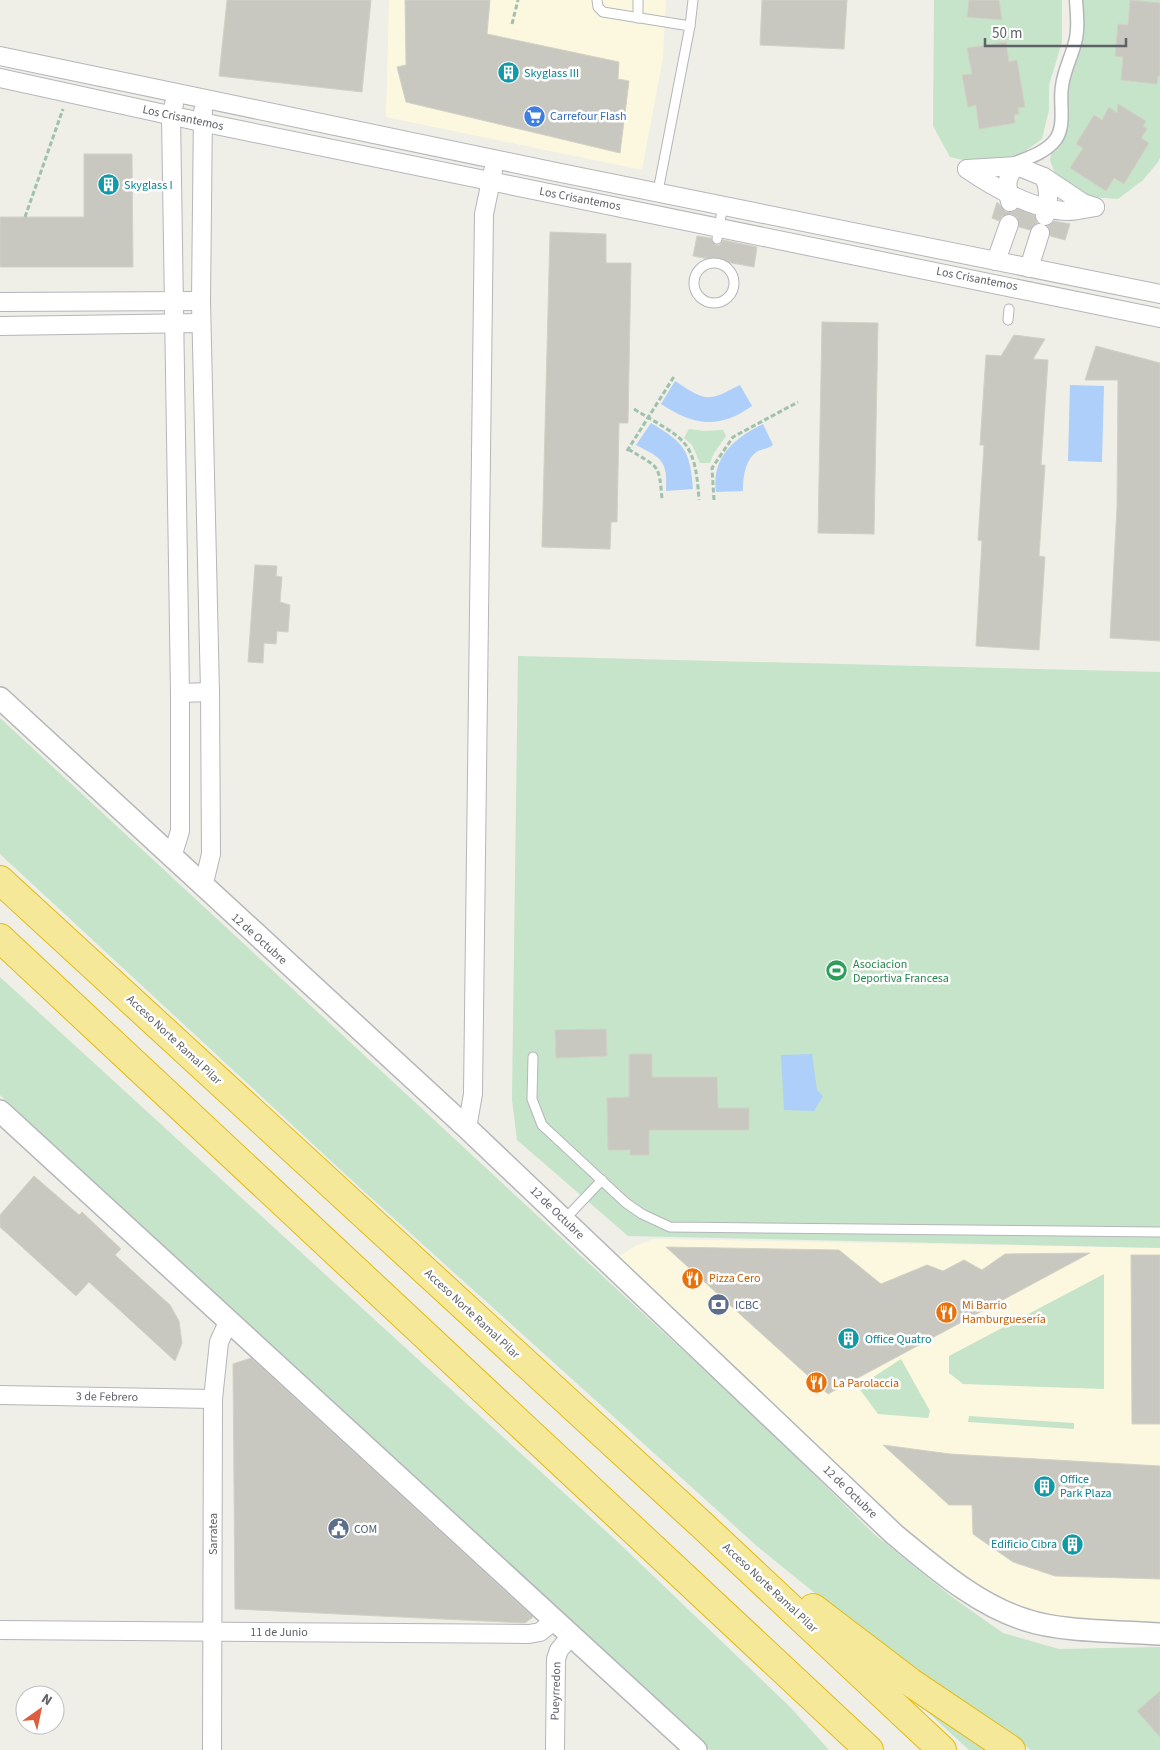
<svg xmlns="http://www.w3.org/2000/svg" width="1160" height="1750" font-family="'Source Sans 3',sans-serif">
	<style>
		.commercial { fill: #fcf8df }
		.green { fill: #c5e4c9 }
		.water { fill: #adcff9 }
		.building { fill: #c8c8c1; stroke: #d3d1c5 }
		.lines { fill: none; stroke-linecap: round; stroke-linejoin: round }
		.service-casing { stroke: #b4b6ba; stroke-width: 11 }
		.pedestrian-casing { stroke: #b4b6ba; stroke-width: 15 }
		.minor-casing { stroke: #b4b6ba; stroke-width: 20 }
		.tertiary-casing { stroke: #b4b6ba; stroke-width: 24 }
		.motorway-casing { stroke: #e4bb12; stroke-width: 30 }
		.path { stroke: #9ec2ad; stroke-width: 3; stroke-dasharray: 5 2.5; stroke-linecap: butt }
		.service { stroke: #fff; stroke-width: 9 }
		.pedestrian { stroke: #fff; stroke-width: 12 }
		.minor { stroke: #fff; stroke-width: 18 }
		.tertiary { stroke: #fff; stroke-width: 21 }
		.motorway { stroke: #f5e898; stroke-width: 28 }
		.labels { text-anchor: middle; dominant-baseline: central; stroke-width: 5; stroke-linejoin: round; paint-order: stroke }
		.culture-label { font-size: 12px; fill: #0d838f; stroke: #fff; text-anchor: start }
		.shop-label { font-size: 12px; fill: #366cbe; stroke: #fff; text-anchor: start }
		.street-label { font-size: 12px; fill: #5e6166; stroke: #fff }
		.leisure-label { font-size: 12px; fill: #27864d; stroke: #fff; text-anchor: start }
		.food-label { font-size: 12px; fill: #c56008; stroke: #fff; text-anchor: start }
		.service-label { font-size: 12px; fill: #4e5e75; stroke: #fff; text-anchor: start }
	</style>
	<rect width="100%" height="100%" fill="#efeee7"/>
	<g class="commercial">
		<polygon points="389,0 666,0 663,58 642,170 386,117"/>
		<polygon points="653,1239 1160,1248 1160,1623 1062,1620 1012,1608 901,1530 617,1258 635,1246"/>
	</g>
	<g class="green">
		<polygon points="934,0 1062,0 1062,42 1049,85 1049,110 1042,139 1011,161 980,164 950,157 933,126"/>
		<polygon points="1073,0 1160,0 1160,158 1158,162 1143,180 1118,199 1091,197 1067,185 1054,171 1050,160 1071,54"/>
		<polygon points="689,429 704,431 723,430 726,436 714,453 710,463 700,463 692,445 684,438"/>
		<polygon points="518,656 1160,672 1160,1248 628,1236 517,1140 512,1100"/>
		<polygon points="0,718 770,1431 874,1534 952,1597 1003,1633 1059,1649 1160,1647 1160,1750 1031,1750 842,1615 758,1547 357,1185 0,854"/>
		<polygon points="0,977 622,1546 791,1708 829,1750 710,1750 396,1463 0,1095"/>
		<polygon points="1104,1274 1104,1389 963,1384 949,1373 949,1356"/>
		<polygon points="901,1359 930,1411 928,1418 878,1414 858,1387"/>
		<polygon points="969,1416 1074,1423 1074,1429 968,1422"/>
		<polygon points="920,1705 999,1750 969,1750"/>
	</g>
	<g class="water">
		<path d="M675 381C707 402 707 402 740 385L752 406C718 430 693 425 661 404Z"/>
		<polygon points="1070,385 1104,386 1102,462 1068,461"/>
		<path d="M651 423C684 443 690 449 693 489L666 491C668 460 661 458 636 445Z"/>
		<path d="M763 424 773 445C769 448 763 449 758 451 745 459 743 477 743 491L716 492C711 458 734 438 763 424Z"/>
		<polygon points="812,1054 817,1090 823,1096 814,1111 784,1110 781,1055"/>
	</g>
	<g class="building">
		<polygon points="227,0 371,0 362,92 219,76"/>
		<polygon points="405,0 490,0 487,34 619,62 618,79 629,81 620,153 406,102 397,67 406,65"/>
		<polygon points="762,0 847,0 844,49 760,45"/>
		<polygon points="969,0 999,0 1002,20 967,17"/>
		<polygon points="1130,0 1160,3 1160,76 1158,76 1157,84 1121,80 1123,57 1115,56 1118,24 1128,25"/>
		<polygon points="1006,42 1009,62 1017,60 1025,107 1018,108 1019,114 1014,115 1015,123 979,129 976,105 968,107 962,75 972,74 967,48"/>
		<polygon points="1118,104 1146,121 1143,126 1147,129 1141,138 1149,143 1124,184 1114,178 1106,191 1070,168 1083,148 1076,144 1094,115 1102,120 1109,107 1117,113"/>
		<polygon points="84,154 132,154 133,267 0,267 0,217 84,217"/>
		<polygon points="997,202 1006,212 1018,209 1035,216 1037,223 1030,230 1019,227 1017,217 1012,214 1002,216 999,221 992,218"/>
		<polygon points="1054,221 1070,224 1065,240 1050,236 1048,226"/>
		<polygon points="550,232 606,234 606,263 631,263 628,423 619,423 617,522 611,522 610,549 542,547"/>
		<polygon points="697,236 711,238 715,245 720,245 723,240 757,247 754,267 693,256"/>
		<polygon points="822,322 878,323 874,534 818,533"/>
		<polygon points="1014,335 1045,339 1033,359 1048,360 1041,465 1045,465 1039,556 1045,557 1039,650 976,646 982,541 978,540 984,445 980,445 986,355 1001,356"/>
		<polygon points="1096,346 1160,363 1160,641 1110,638 1117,507 1118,380 1085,380"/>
		<polygon points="255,565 277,566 276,576 282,577 280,602 290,605 288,632 277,631 276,644 264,643 263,663 248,662"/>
		<polygon points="606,1029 607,1056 556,1058 555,1030"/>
		<polygon points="629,1054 652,1054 652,1077 717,1077 718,1108 749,1108 749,1130 649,1130 649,1155 630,1155 630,1150 608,1150 607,1098 629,1097"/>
		<polygon points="34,1176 79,1215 82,1212 121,1249 115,1255 170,1305 179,1321 182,1343 175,1361 89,1282 76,1296 0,1227 0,1215"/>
		<polygon points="666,1247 839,1250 881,1284 927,1265 943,1271 964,1260 982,1270 1005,1254 1090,1253 828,1394"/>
		<polygon points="1131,1255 1160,1255 1160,1424 1132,1424"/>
		<polygon points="251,1358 533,1617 525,1623 235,1609 233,1364"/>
		<polygon points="883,1445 950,1454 1160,1466 1160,1579 1055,1576 1013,1562 973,1534 972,1505 949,1505"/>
		<polygon points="1160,1691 1160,1737 1137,1711"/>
	</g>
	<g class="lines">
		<defs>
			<g id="service">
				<polyline points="597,0 598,7 603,12 690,26"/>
				<polyline points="638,18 638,0"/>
				<polyline points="658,191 690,26 693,0"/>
				<polyline points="717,239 723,205"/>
				<circle cx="714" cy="283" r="20"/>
				<polyline points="1008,320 1009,309"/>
				<polyline points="533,1057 532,1099 542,1125 626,1203 642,1214 670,1227 1160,1232"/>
				<polyline points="564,1220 602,1180"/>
			</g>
			<path id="pedestrian" d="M1010 165C1025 159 1046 153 1056 139 1066 124 1059 103 1062 86 1064 71 1070 60 1074 46 1079 32 1077 15 1076 0"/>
			<g id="minor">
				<path d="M0 56C386 138 773 217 1160 294"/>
				<polyline points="0,78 201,122 1160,318"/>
				<path d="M967 169C993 187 1035 211 1068 211 1077 211 1087 208 1095 207"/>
				<polyline points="967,169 1017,166"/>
				<polyline points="1044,177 1083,203 1095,207"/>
				<path d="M1010 202C1007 187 1004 178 1017 166L1044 177C1050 190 1049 202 1045 216"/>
				<polyline points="996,261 1009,224"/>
				<polyline points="1029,268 1040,233"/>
				<polyline points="0,302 201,301"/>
				<polyline points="0,326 201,323"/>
				<polyline points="180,693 210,692"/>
				<polyline points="172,857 180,831 180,693 171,115 174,104"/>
				<polyline points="203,887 211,854 210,692 201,301 203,111"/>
				<polyline points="467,1128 473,1094 484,214 493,171"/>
				<polyline points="0,1395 213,1399"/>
				<polyline points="0,1630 529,1634 540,1632 554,1621"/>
				<polyline points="212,1750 213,1399 219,1342 229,1320"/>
				<polyline points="555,1750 556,1659 559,1650 571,1636"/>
			</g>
			<g id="tertiary">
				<path d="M0 698 467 1128 895 1535C934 1567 977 1605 1026 1620 1061 1632 1122 1631 1160 1634"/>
				<polyline points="0,1111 696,1750"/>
			</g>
			<g id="motorway">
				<polyline points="0,880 702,1525 942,1750"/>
				<polyline points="0,938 869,1750"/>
				<polyline points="813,1608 910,1682 1011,1750"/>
			</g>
		</defs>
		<use href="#service" class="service-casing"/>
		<use href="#pedestrian" class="pedestrian-casing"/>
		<use href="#minor" class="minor-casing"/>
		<use href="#tertiary" class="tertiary-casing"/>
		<use href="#motorway" class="motorway-casing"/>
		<g class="path">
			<polyline points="512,24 518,0"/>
			<polyline points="25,217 63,109"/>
			<path d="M634 409C684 440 695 437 699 500"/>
			<path d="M628 449C659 468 659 463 662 499"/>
			<polyline points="627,451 675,375"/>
			<polyline points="714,500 712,468 733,437 798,402"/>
		</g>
		<use href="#service" class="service"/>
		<use href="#pedestrian" class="pedestrian"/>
		<use href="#minor" class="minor"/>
		<use href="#tertiary" class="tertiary"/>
		<use href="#motorway" class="motorway"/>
	</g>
	<defs>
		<symbol id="building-disc" viewBox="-11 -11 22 22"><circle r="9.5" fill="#0f9aa8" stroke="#fff"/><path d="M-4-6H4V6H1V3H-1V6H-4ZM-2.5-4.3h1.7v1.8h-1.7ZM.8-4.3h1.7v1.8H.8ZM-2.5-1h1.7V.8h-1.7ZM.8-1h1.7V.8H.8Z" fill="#fff"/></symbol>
		<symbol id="supermarket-disc" viewBox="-11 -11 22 22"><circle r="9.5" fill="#3f7fe0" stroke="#fff"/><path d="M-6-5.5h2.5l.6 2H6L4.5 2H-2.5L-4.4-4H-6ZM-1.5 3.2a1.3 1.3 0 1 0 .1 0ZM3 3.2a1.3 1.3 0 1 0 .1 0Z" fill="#fff"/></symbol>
		<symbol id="stadium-disc" viewBox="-11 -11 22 22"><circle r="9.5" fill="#2e9e5b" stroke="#fff"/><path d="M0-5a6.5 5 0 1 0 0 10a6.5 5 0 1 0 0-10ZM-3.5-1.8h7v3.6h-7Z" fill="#fff"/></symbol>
		<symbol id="restaurant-disc" viewBox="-11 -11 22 22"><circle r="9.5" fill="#e8710a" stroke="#fff"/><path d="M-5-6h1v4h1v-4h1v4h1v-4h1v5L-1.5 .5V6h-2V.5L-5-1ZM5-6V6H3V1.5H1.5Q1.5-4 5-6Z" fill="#fff"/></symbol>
		<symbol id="bank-disc" viewBox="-11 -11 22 22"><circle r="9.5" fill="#5c6f8a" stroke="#fff"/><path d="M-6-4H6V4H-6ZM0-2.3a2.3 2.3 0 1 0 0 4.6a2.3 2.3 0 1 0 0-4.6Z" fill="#fff"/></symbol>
		<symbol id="civic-disc" viewBox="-11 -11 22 22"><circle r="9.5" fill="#5c6f8a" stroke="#fff"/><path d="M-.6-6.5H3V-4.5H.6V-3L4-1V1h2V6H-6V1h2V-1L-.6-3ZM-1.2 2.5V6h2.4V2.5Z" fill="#fff"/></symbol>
	</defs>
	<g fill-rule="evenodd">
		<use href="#building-disc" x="496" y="60" width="25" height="25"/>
		<use href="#supermarket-disc" x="522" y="104" width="25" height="25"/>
		<use href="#building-disc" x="96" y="172" width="25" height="25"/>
		<use href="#stadium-disc" x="824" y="958" width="25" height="25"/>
		<use href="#restaurant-disc" x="680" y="1266" width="25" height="25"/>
		<use href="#bank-disc" x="706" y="1292" width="25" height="25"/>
		<use href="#restaurant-disc" x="934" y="1300" width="25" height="25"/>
		<use href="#building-disc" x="836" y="1326" width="25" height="25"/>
		<use href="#restaurant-disc" x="804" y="1370" width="25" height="25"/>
		<use href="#building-disc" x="1032" y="1474" width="25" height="25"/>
		<use href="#civic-disc" x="326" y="1516" width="25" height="25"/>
		<use href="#building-disc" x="1060" y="1532" width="25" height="25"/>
	</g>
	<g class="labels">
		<g class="culture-label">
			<text x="524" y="73">Skyglass III</text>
			<text x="124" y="185">Skyglass I</text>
			<text x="865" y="1339">Office Quatro</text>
			<text x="1060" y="1479">Office<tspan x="1060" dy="14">Park Plaza</tspan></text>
			<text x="1057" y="1544" text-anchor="end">Edificio Cibra</text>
		</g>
		<g class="shop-label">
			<text x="550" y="116">Carrefour Flash</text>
		</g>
		<g class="street-label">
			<text transform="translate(183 118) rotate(12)">Los Crisantemos</text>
			<text transform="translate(580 199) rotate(11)">Los Crisantemos</text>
			<text transform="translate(977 279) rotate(11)">Los Crisantemos</text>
			<text transform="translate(259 939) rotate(42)">12 de Octubre</text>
			<text transform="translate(174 1040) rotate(43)">Acceso Norte Ramal Pilar</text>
			<text transform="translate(557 1213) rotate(44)">12 de Octubre</text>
			<text transform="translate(472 1314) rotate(43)">Acceso Norte Ramal Pilar</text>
			<text transform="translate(107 1397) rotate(1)">3 de Febrero</text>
			<text transform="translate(850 1492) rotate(44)">12 de Octubre</text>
			<text transform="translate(213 1534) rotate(-90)">Sarratea</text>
			<text transform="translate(770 1588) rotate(43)">Acceso Norte Ramal Pilar</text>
			<text x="279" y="1632">11 de Junio</text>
			<text transform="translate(556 1691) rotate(-88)">Pueyrredon</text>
		</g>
		<g class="leisure-label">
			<text x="853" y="964">Asociacion<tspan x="853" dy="14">Deportiva Francesa</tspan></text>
		</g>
		<g class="food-label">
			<text x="709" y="1278">Pizza Cero</text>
			<text x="962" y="1305">Mi Barrio<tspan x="962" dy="14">Hamburguesería</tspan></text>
			<text x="833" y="1383">La Parolaccia</text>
		</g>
		<g class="service-label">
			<text x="735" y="1305">ICBC</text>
			<text x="354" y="1529">COM</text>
		</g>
	</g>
	<g transform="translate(40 1710) rotate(33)"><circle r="24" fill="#ffffff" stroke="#bfc0c2"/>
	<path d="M0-4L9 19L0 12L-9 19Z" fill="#dc5e3f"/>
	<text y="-8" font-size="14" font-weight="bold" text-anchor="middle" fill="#5e6166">N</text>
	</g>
	<path d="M985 38v8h141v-8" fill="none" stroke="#5e6166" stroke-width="2.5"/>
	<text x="992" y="38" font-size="15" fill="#5e6166" stroke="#ffffff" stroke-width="4" paint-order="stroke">50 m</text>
</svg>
